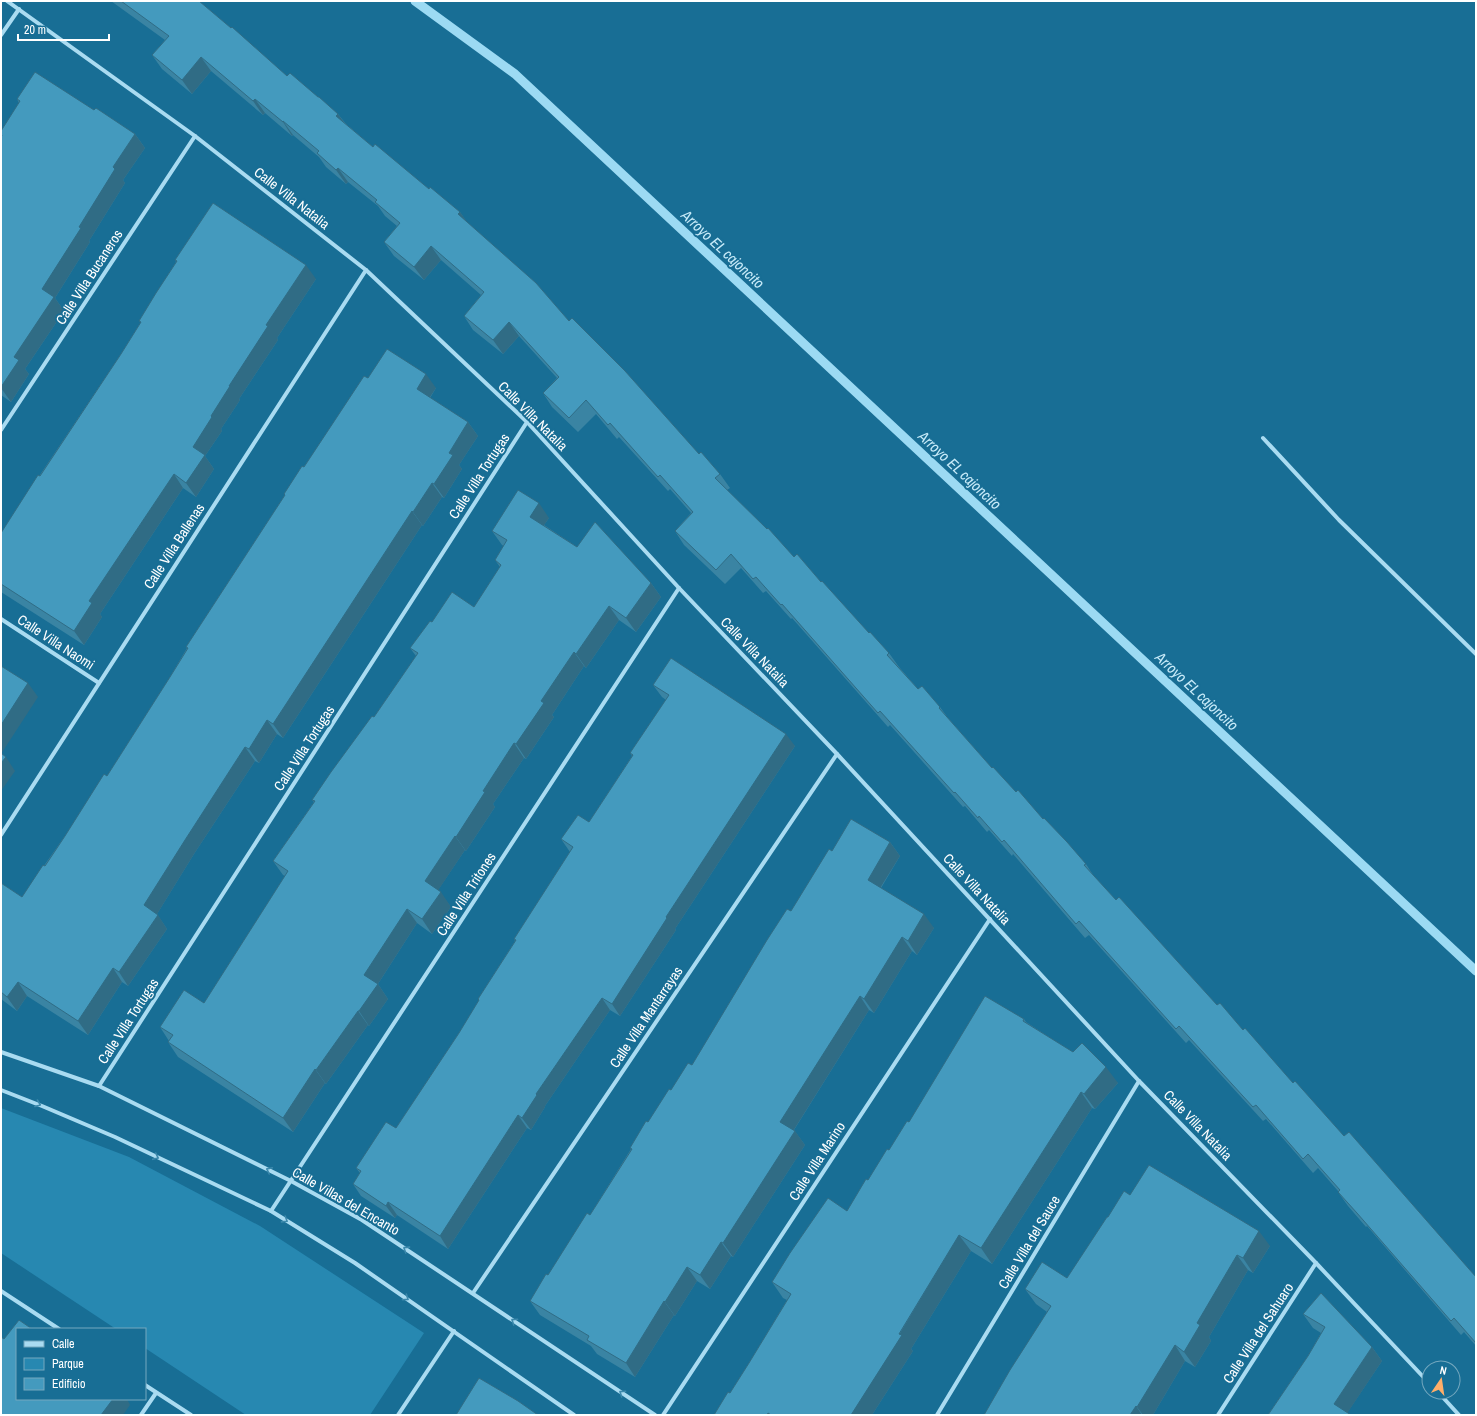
<svg xmlns="http://www.w3.org/2000/svg" width="1477" height="1416" font-family="'Archivo Narrow',sans-serif">
	<style>
		.green { fill: #2788b1 }
		.lines { fill: none; stroke-linecap: round; stroke-linejoin: round }
		.stream { stroke: #9cdaf3; stroke-width: 9 }
		.street { stroke: #a9dbf1; stroke-width: 4 }
		.wall { fill: #3a84a3 }
		.shaded-wall { fill: #306c85 }
		.building { fill: #449abe; stroke: #306c85 }
		.oneway { stroke: #3c89ac }
		.labels { text-anchor: middle; dominant-baseline: central; stroke-width: 4; stroke-linejoin: round; paint-order: stroke }
		.street-label { font-size: 14px; fill: #fff; stroke: #186e95 }
		.water-label { font-size: 15px; font-style: italic; fill: #c8ebf9; stroke: #186e95 }
	</style>
	<rect width="100%" height="100%" fill="#186e95"/>
	<polygon class="green" points="1,1108 129,1157 260,1226 424,1333 370,1415 246,1415 145,1348 145,1329 116,1329 1,1253"/>
	<g class="lines">
		<polyline class="stream" points="415,1 515,74 1476,971"/>
		<g class="street">
			<polyline points="7,1 195,136 366,270 527,422 679,588 837,754 1139,1081 1316,1263 1429,1383"/>
			<polyline points="1,35 19,9"/>
			<polyline points="1,430 195,136"/>
			<polyline points="1263,438 1339,520 1476,654"/>
			<polyline points="1,619 99,683"/>
			<polyline points="1,835 366,270"/>
			<polyline points="1,1052 99,1086 291,1181 362,1220 655,1415"/>
			<polyline points="99,1086 527,422"/>
			<polyline points="1,1090 42,1106 115,1137 271,1211 355,1263 574,1415"/>
			<polyline points="271,1211 679,588"/>
			<polyline points="1,1291 59,1329"/>
			<polyline points="473,1293 837,754"/>
			<polyline points="145,1385 191,1415"/>
			<polyline points="1438,1392 1459,1415"/>
			<polyline points="141,1415 156,1393"/>
			<polyline points="398,1415 454,1331"/>
			<polyline points="663,1415 990,919"/>
			<polyline points="937,1415 1139,1081"/>
			<polyline points="1218,1415 1316,1263"/>
		</g>
	</g>
	<g class="wall">
		<polygon points="111,1 199,1 287,76 318,97 338,114 346,124 373,147 460,212 466,221 569,321 699,454 720,474 730,488 727,490 794,557 889,653 899,667 918,689 940,707 948,718 992,768 1043,819 1086,864 1095,878 1116,900 1217,1005 1243,1030 1476,1277 1476,1346 1464,1332 1461,1335 1367,1226 1366,1227 1348,1206 1338,1192 1338,1191 1318,1168 1313,1173 1266,1119 1263,1121 1189,1040 1186,1043 1089,935 1085,938 1013,854 1012,856 989,830 987,832 965,806 963,807 890,725 888,727 792,618 791,619 766,591 763,593 741,568 725,584 684,545 675,531 691,513 670,489 668,491 619,437 617,439 596,414 578,432 552,407 543,393 557,378 519,336 503,354 473,330 464,316 481,295 441,260 424,280 394,256 384,242 397,226 385,216 378,206 348,182 346,184 326,167 319,157 293,135 292,136 265,113 263,115 211,71 192,94 162,69 152,55 165,40"/>
		<polygon points="17,99 94,110 135,134 145,148 123,180 125,183 89,241 90,242 55,298 64,311 25,369 29,374 11,402 1,395 1,137 2,136 1,131 19,103"/>
		<polygon points="175,260 316,279 277,338 278,340 239,399 240,400 221,429 222,431 205,456 214,469 196,497 183,488 100,614 102,617 84,645 1,592 1,533 121,354 141,322 139,321 176,262"/>
		<polygon points="368,378 436,388 430,398 468,422 478,436 459,465 462,469 444,498 442,497 423,526 422,525 283,738 277,734 259,763 255,761 194,854 157,914 167,929 128,986 122,982 88,1035 27,996 17,1011 1,999 1,883 22,897 107,776 170,677 187,648 186,647 285,495 284,494"/>
		<polygon points="549,518 544,525 577,547 651,583 661,597 636,632 619,620 586,668 584,666 552,715 554,717 526,759 524,758 493,804 495,807 466,851 465,850 438,890 451,907 432,934 417,923 378,984 388,999 369,1026 368,1025 326,1084 325,1083 293,1132 178,1057 168,1042 169,1041 160,1027 204,1003 285,876 283,875 273,861 314,802 312,800 374,717 416,656 410,648 432,622 474,607 500,567 495,560 504,546 502,545 492,531"/>
		<polygon points="653,685 795,746 675,929 676,930 620,1016 610,1010 545,1106 545,1107 531,1130 527,1128 448,1249 397,1215 395,1218 361,1196 353,1184 360,1173 356,1168 396,1128 459,1033 479,1001 478,999 515,941 514,939 570,852 561,839 589,822 632,756 630,753 666,700 662,697"/>
		<polygon points="890,842 900,856 881,888 934,928 917,955 912,951 874,1013 869,1010 794,1130 805,1145 733,1257 731,1256 710,1289 697,1281 675,1316 674,1315 635,1377 597,1354 591,1346 540,1315 530,1301 548,1275 590,1215 631,1149 630,1148 671,1090 692,1065 791,911 832,851"/>
		<polygon points="1024,1019 1026,1022 1118,1083 1095,1109 1092,1108 992,1264 971,1251 911,1349 913,1351 872,1415 714,1415 730,1393 749,1363 787,1300 783,1298 772,1282 847,1211 909,1122"/>
		<polygon points="1130,1195 1270,1246 1253,1273 1248,1270 1209,1337 1211,1341 1195,1367 1185,1361 1153,1415 984,1415 1047,1312 1036,1304 1025,1289 1067,1278 1108,1217"/>
		<polygon points="1303,1314 1372,1347 1382,1361 1347,1413 1268,1415 1308,1356 1321,1333 1313,1328"/>
	</g>
	<g class="shaded-wall">
		<polygon points="201,57 211,71 192,94 182,80"/>
		<polygon points="255,99 265,113 263,115 253,101"/>
		<polygon points="338,114 348,128 336,116"/>
		<polygon points="283,121 293,135 292,136 283,122"/>
		<polygon points="135,134 145,148 123,180 125,183 89,241 90,242 55,298 64,311 25,369 29,374 11,402 1,388 14,357 42,289 79,227 113,167"/>
		<polygon points="338,168 348,182 346,184 336,170"/>
		<polygon points="460,212 470,226 458,214"/>
		<polygon points="431,246 441,260 424,280 414,267"/>
		<polygon points="306,265 316,279 277,338 278,340 239,399 240,400 221,429 222,431 205,456 214,469 196,497 186,483 193,447 211,416 266,325"/>
		<polygon points="509,322 519,336 503,354 493,340"/>
		<polygon points="426,374 436,388 426,403 417,389"/>
		<polygon points="468,422 478,436 459,465 462,469 444,498 434,484 449,453"/>
		<polygon points="174,474 183,488 100,614 102,617 84,645 74,631 89,601"/>
		<polygon points="432,483 442,497 423,526 413,512"/>
		<polygon points="539,503 549,518 540,531 530,517"/>
		<polygon points="412,511 422,525 283,738 273,724"/>
		<polygon points="651,583 661,597 636,632 626,618"/>
		<polygon points="609,606 619,620 586,668 576,654"/>
		<polygon points="574,652 584,666 552,715 554,717 526,759 516,744 541,701"/>
		<polygon points="28,683 38,697 1,754 1,725"/>
		<polygon points="267,720 277,734 259,763 249,749"/>
		<polygon points="786,734 795,746 675,929 676,930 620,1016 612,1004 666,917"/>
		<polygon points="514,743 524,758 493,804 495,807 466,851 456,837 483,791"/>
		<polygon points="245,747 255,761 194,854 154,919 144,905 185,840"/>
		<polygon points="6,757 15,771 1,791 1,763"/>
		<polygon points="455,836 465,850 435,895 425,881"/>
		<polygon points="890,842 900,856 877,893 868,880"/>
		<polygon points="441,892 451,907 432,934 422,919"/>
		<polygon points="407,909 417,923 376,987 378,984 388,999 369,1026 359,1011 364,975"/>
		<polygon points="924,914 934,928 917,955 908,941"/>
		<polygon points="158,915 167,929 128,986 119,972"/>
		<polygon points="902,937 912,951 874,1013 864,999"/>
		<polygon points="113,968 122,982 88,1035 78,1021"/>
		<polygon points="18,982 27,996 17,1011 7,997"/>
		<polygon points="860,996 869,1010 790,1136 780,1122"/>
		<polygon points="602,998 610,1010 545,1106 545,1107 531,1130 522,1118 536,1094"/>
		<polygon points="358,1011 368,1025 326,1084 316,1070"/>
		<polygon points="1106,1067 1118,1083 1095,1109 1084,1094"/>
		<polygon points="315,1069 325,1083 293,1132 283,1118"/>
		<polygon points="1081,1092 1092,1108 992,1264 981,1248"/>
		<polygon points="518,1115 527,1128 448,1249 440,1236"/>
		<polygon points="795,1131 805,1145 733,1257 723,1243"/>
		<polygon points="388,1202 397,1215 395,1218 386,1206"/>
		<polygon points="1259,1231 1270,1246 1253,1273 1243,1258"/>
		<polygon points="959,1235 971,1251 911,1349 913,1351 872,1415 851,1415"/>
		<polygon points="721,1242 731,1256 710,1289 700,1275"/>
		<polygon points="1237,1255 1248,1270 1209,1337 1211,1341 1195,1367 1184,1352 1197,1323"/>
		<polygon points="687,1267 697,1281 675,1316 665,1302"/>
		<polygon points="664,1301 674,1315 635,1377 626,1363"/>
		<polygon points="1175,1345 1185,1361 1153,1415 1143,1415 1137,1407"/>
		<polygon points="1372,1347 1382,1361 1346,1415 1334,1404"/>
		<polygon points="113,1399 127,1399 130,1405 123,1415 101,1415"/>
		<polygon points="1136,1406 1142,1415 1130,1415"/>
	</g>
	<g class="building">
		<polygon points="121,1 199,1 231,28 232,27 287,76 290,73 318,97 319,97 338,114 336,116 373,147 375,144 429,189 430,187 460,212 458,214 536,283 569,321 572,318 625,371 699,454 701,452 720,474 715,478 767,529 768,528 794,557 797,554 821,582 822,581 869,633 870,632 889,653 887,655 918,689 922,686 940,707 939,708 992,768 993,767 1016,792 1018,790 1043,819 1044,818 1067,842 1086,864 1084,865 1116,900 1119,897 1217,1005 1220,1003 1243,1030 1245,1028 1293,1083 1295,1081 1344,1136 1349,1132 1476,1277 1476,1343 1454,1318 1451,1321 1357,1213 1338,1192 1340,1190 1308,1154 1303,1159 1256,1105 1253,1107 1179,1026 1176,1029 1079,921 1076,924 1004,840 1002,842 979,816 978,818 955,792 954,793 880,711 878,713 782,604 781,605 756,577 753,579 731,554 716,570 675,531 693,512 660,475 658,477 610,423 608,425 586,400 569,418 543,393 559,377 509,322 493,340 464,316 484,292 431,246 414,267 384,242 400,223 375,202 377,200 338,168 336,170 317,153 319,151 283,121 283,122 255,99 253,101 201,57 182,80 152,55 169,36"/>
		<polygon points="35,72 94,110 96,108 135,134 113,167 115,169 79,227 81,228 42,289 54,297 14,357 19,360 1,387 1,137 2,135 1,134 1,131 20,101 17,99"/>
		<polygon points="213,203 306,265 266,325 268,326 229,386 230,386 211,416 212,417 193,447 205,455 186,483 174,474 89,601 92,603 74,631 1,584 1,533 38,475 40,476 121,354 141,322 139,321 156,293 177,261 175,260"/>
		<polygon points="387,349 426,374 417,389 468,422 449,453 453,455 434,484 432,483 413,512 412,511 273,724 267,720 249,749 245,747 185,840 144,905 158,915 119,972 113,968 78,1021 18,982 7,997 1,992 1,883 22,897 43,865 45,866 65,836 104,774 107,776 170,677 188,648 186,647 285,495 284,494 302,466 304,467 364,376 368,378"/>
		<polygon points="518,490 539,503 530,517 577,547 595,522 651,583 626,618 609,606 576,654 574,652 541,701 544,703 516,744 514,743 483,791 485,792 456,837 455,836 425,881 441,892 422,919 407,909 364,975 378,984 359,1011 358,1011 316,1070 315,1069 283,1118 168,1042 173,1035 160,1027 184,990 204,1003 288,871 273,861 315,801 312,800 331,772 372,716 374,717 418,653 410,648 430,621 432,622 452,592 474,607 501,565 495,560 507,540 492,531"/>
		<polygon points="671,658 786,734 666,917 667,918 612,1004 602,998 536,1094 537,1095 522,1118 518,1115 440,1236 388,1202 386,1206 353,1184 361,1171 356,1168 386,1122 396,1128 459,1033 479,1000 478,999 516,940 514,939 573,847 561,839 578,815 589,822 633,755 630,753 669,695 653,685"/>
		<polygon points="1,666 28,683 1,725"/>
		<polygon points="1,753 6,757 1,763"/>
		<polygon points="851,819 890,842 868,880 924,914 908,941 902,937 864,999 860,996 780,1122 795,1131 723,1243 721,1242 700,1275 687,1267 665,1302 664,1301 626,1363 587,1340 589,1336 530,1301 546,1274 548,1275 587,1213 590,1215 632,1149 630,1148 646,1121 648,1122 669,1089 671,1090 688,1063 692,1065 767,940 787,909 791,911 829,849 832,851"/>
		<polygon points="985,996 1024,1019 1023,1021 1073,1052 1082,1043 1106,1067 1084,1094 1081,1092 981,1248 959,1235 899,1334 902,1335 851,1415 771,1415 768,1413 767,1415 714,1415 728,1392 730,1393 749,1363 791,1294 772,1282 790,1253 828,1198 847,1211 866,1179 868,1180 887,1149 889,1150 907,1121 909,1122"/>
		<polygon points="1149,1165 1259,1231 1243,1258 1237,1255 1197,1323 1200,1325 1184,1352 1175,1345 1137,1407 1136,1406 1130,1415 984,1415 1010,1370 1051,1306 1025,1289 1042,1262 1067,1278 1107,1217 1108,1217 1124,1191 1130,1195"/>
		<polygon points="1321,1293 1372,1347 1334,1404 1351,1415 1268,1415 1308,1356 1325,1327 1303,1314"/>
		<polygon points="19,1320 32,1329 17,1329 17,1399 113,1399 101,1415 1,1415 1,1337 4,1339"/>
		<polygon points="479,1378 518,1401 538,1415 456,1415"/>
	</g>
	<defs><path id="oneway-chevron" d="M-2-3.5L2.5 0L-2 3.5" fill="none" stroke-width="1.6" stroke-linecap="round" stroke-linejoin="round"/></defs>
	<g class="oneway">
		<use href="#oneway-chevron" transform="translate(38 1104) rotate(21)"/>
		<use href="#oneway-chevron" transform="translate(156 1157) rotate(25)"/>
		<use href="#oneway-chevron" transform="translate(269 1170) rotate(-153)"/>
		<use href="#oneway-chevron" transform="translate(285 1220) rotate(32)"/>
		<use href="#oneway-chevron" transform="translate(406 1249) rotate(-147)"/>
		<use href="#oneway-chevron" transform="translate(406 1298) rotate(34)"/>
		<use href="#oneway-chevron" transform="translate(514 1321) rotate(-146)"/>
		<use href="#oneway-chevron" transform="translate(622 1393) rotate(-146)"/>
	</g>
	<g class="labels">
		<g class="street-label">
			<text transform="translate(292 198) rotate(38)">Calle Villa Natalia</text>
			<text transform="translate(89 277) rotate(-57)">Calle Villa Bucaneros</text>
			<text transform="translate(533 416) rotate(45)">Calle Villa Natalia</text>
			<text transform="translate(479 476) rotate(-57)">Calle Villa Tortugas</text>
			<text transform="translate(174 546) rotate(-57)">Calle Villa Ballenas</text>
			<text transform="translate(56 642) rotate(33)">Calle Villa Naomi</text>
			<text transform="translate(755 652) rotate(46)">Calle Villa Natalia</text>
			<text transform="translate(304 748) rotate(-57)">Calle Villa Tortugas</text>
			<text transform="translate(977 889) rotate(47)">Calle Villa Natalia</text>
			<text transform="translate(466 894) rotate(-57)">Calle Villa Tritones</text>
			<text transform="translate(646 1017) rotate(-56)">Calle Villa Mantarrayas</text>
			<text transform="translate(128 1021) rotate(-57)">Calle Villa Tortugas</text>
			<text transform="translate(1198 1125) rotate(46)">Calle Villa Natalia</text>
			<text transform="translate(817 1161) rotate(-57)">Calle Villa Marino</text>
			<text transform="translate(346 1201) rotate(30)">Calle Villas del Encanto</text>
			<text transform="translate(1029 1242) rotate(-59)">Calle Villa del Sauce</text>
			<text transform="translate(1258 1333) rotate(-57)">Calle Villa del Sahuaro</text>
		</g>
		<g class="water-label">
			<text transform="translate(723 249) rotate(43)">Arroyo EL cajoncito</text>
			<text transform="translate(960 470) rotate(43)">Arroyo EL cajoncito</text>
			<text transform="translate(1197 691) rotate(43)">Arroyo EL cajoncito</text>
		</g>
	</g>
	<rect width="1477" height="1416" fill="none" stroke="#ffffff" stroke-width="4"/>
	<rect x="16" y="1328" width="130" height="72" fill="#186e95" stroke="#74a8bf"/>
	<rect x="24" y="1341" width="20" height="6" fill="#a9dbf1" stroke="#74a8bf"/>
	<text x="52" y="1348" font-size="12" fill="#ffffff">Calle</text>
	<rect x="24" y="1358" width="20" height="12" fill="#2788b1" stroke="#74a8bf"/>
	<text x="52" y="1368" font-size="12" fill="#ffffff">Parque</text>
	<rect x="24" y="1378" width="20" height="12" fill="#449abe" stroke="#74a8bf"/>
	<text x="52" y="1388" font-size="12" fill="#ffffff">Edificio</text>
	<g transform="translate(1441 1380) rotate(13)"><circle r="19" fill="#186e95" stroke="#74a8bf"/>
	<path d="M0-3L7 15L0 10L-7 15Z" fill="#ffae69"/>
	<text y="-6" font-size="11" font-weight="bold" text-anchor="middle" fill="#ffffff">N</text>
	</g>
	<path d="M18 34v6h91v-6" fill="none" stroke="#ffffff" stroke-width="2"/>
	<text x="24" y="34" font-size="12" fill="#ffffff" stroke="#186e95" stroke-width="3" paint-order="stroke">20 m</text>
</svg>
